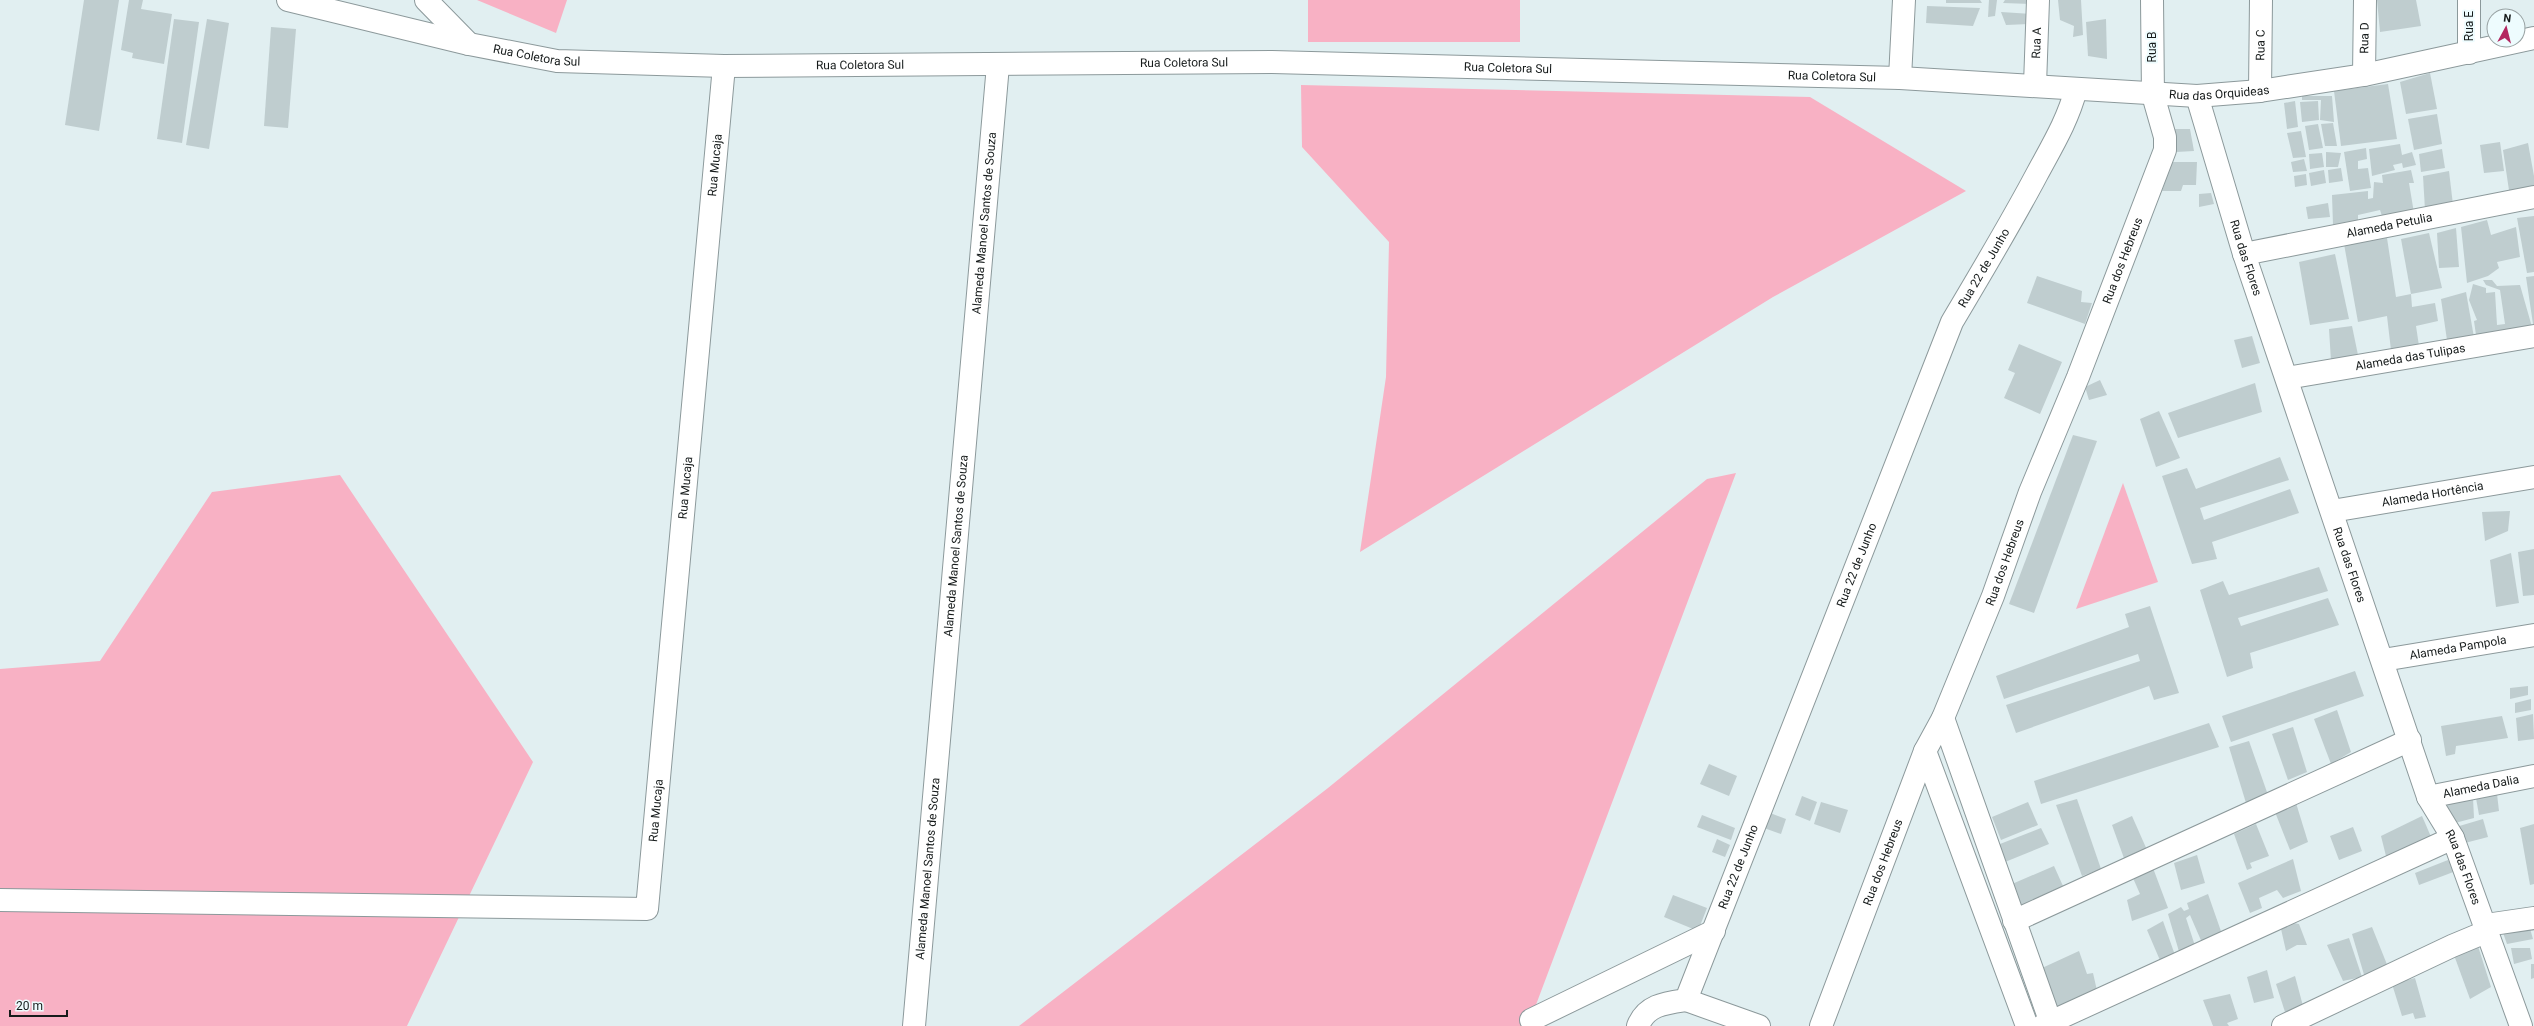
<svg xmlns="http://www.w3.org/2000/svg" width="2534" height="1026" font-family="Roboto,sans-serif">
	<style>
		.green { fill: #f8b1c4 }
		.building { fill: #bfcdcf }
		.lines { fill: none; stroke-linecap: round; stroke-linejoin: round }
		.minor-casing { stroke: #8c999b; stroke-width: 24 }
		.minor { stroke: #fff; stroke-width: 22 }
		.labels { text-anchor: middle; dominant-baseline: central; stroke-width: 4; stroke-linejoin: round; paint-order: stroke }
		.street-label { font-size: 12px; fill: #161b1b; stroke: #eefcfe }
	</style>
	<rect width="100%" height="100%" fill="#e1eff1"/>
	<g class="green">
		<polygon points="477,0 567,0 556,33"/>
		<rect x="1308" y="0" width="212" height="42"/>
		<polygon points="1301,85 1810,97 1966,191 1773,297 1360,552 1386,377 1389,242 1302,147"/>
		<polygon points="1736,473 1528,1026 1019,1026 1328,788 1707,479"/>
		<polygon points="340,475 533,762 407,1026 0,1026 0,669 100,661 212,492"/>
		<polygon points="2123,483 2158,582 2076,609"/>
	</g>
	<g class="building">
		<polygon points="84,0 119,0 99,131 65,125"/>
		<polygon points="129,0 143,0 141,9 172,14 164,64 132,58 133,53 121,50"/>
		<polygon points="1946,0 1980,0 1982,3 1946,3"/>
		<polygon points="1989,0 1997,0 1995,16 1988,17"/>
		<polygon points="2005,0 2030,0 2031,4 2003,3"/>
		<polygon points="2058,0 2081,0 2083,35 2073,37 2074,26 2060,20"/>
		<polygon points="2377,0 2416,0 2421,26 2380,32"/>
		<polygon points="1927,6 1980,8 1973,26 1926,23"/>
		<polygon points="2001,12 2032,14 2029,24 2006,25"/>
		<polygon points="174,19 199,22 182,143 157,139"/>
		<polygon points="207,19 229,23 209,149 186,145"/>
		<polygon points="2106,19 2107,59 2088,56 2086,22"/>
		<polygon points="271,27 296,29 288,128 264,126"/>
		<polygon points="2430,73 2437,109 2406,114 2400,82"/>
		<polygon points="2388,84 2397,139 2341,146 2334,91"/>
		<polygon points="2302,96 2332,96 2334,122 2320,120 2321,100 2302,100"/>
		<polygon points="2295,101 2298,127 2287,129 2284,103"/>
		<polygon points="2318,101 2319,120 2302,122 2300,102"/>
		<polygon points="2437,114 2442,144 2414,150 2408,119"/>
		<polygon points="2333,123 2337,146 2325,146 2321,124"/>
		<polygon points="2318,124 2323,148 2309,150 2305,126"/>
		<polygon points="2175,129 2190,129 2194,151 2176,152"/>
		<polygon points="2301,131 2306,157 2293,158 2287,133"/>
		<polygon points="2500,142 2504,171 2484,173 2480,145"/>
		<polygon points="2528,143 2534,176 2534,191 2510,197 2503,150"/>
		<polygon points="2400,144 2402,155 2412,152 2416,165 2403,168 2402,163 2393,165 2395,170 2372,176 2369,149"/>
		<polygon points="2366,148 2367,159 2358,161 2358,169 2368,168 2371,188 2350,191 2344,152"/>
		<polygon points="2442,149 2445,168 2421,172 2419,154"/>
		<polygon points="2326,152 2341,153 2338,167 2326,167"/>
		<polygon points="2322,153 2324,167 2310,169 2309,154"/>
		<polygon points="2304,159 2307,171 2293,172 2291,162"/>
		<polygon points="2172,162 2197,162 2196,185 2183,185 2181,191 2162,191"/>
		<polygon points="2341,168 2343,181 2329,183 2328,170"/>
		<polygon points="2324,170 2326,183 2311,186 2309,173"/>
		<polygon points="2411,170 2414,183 2409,183 2414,213 2383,219 2380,210 2358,215 2358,223 2333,225 2332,195 2368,191 2368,199 2373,198 2374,182 2383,183 2382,175"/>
		<polygon points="2449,171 2453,205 2425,210 2423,176"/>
		<polygon points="2306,174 2307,185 2295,187 2294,176"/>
		<polygon points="2211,193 2214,204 2199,207 2199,194"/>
		<polygon points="2328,203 2330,217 2308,219 2306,207"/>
		<polygon points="2534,216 2534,272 2527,273 2517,218"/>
		<polygon points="2487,220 2491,235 2516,227 2520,257 2497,262 2499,268 2488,276 2467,283 2461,227"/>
		<polygon points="2456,228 2459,267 2439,268 2437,233"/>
		<polygon points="2429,233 2442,288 2411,294 2401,239"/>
		<polygon points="2387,238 2396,297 2411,294 2412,307 2435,303 2438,321 2416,326 2419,346 2391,350 2387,316 2358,322 2344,244"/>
		<polygon points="2335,254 2349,319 2310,325 2299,262"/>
		<polygon points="2037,276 2082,291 2081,302 2092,303 2085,324 2027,303"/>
		<polygon points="2534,276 2534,324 2533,324 2526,277"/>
		<polygon points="2483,280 2492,280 2497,286 2520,285 2534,334 2477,342 2474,321 2477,320 2469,300 2473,284 2486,288 2486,293 2495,292 2497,325 2505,324 2500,290 2486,285"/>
		<polygon points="2466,292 2475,343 2448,347 2441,299"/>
		<polygon points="2352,326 2358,355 2331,361 2329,329"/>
		<polygon points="2252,336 2260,363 2242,368 2234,340"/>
		<polygon points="2019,344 2062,362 2040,414 2004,398 2015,373 2008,370"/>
		<polygon points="2100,380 2107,395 2089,400 2085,387"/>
		<polygon points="2255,383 2262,412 2178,438 2168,413"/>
		<polygon points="2159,411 2180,458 2156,467 2140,419"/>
		<polygon points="2073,435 2097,441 2034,613 2009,604"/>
		<polygon points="2280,457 2289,480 2200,508 2204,520 2290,489 2299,513 2212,542 2217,559 2192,564 2162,476 2187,468 2196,489"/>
		<polygon points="2510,511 2508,531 2485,541 2482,512"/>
		<polygon points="2534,549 2534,595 2523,596 2518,552"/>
		<polygon points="2511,553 2519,603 2496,607 2490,560"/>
		<polygon points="2319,567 2328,591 2238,618 2241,626 2328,598 2339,625 2250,653 2253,668 2227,677 2200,590 2223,581 2229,595"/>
		<polygon points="2150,606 2179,693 2154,700 2149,686 2016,733 2006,705 2140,661 2138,654 2004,699 1996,676 2129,627 2125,614"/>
		<polygon points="2355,671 2364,696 2231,742 2222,716"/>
		<polygon points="2528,686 2528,695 2510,699 2510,688"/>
		<polygon points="2531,699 2531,710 2515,713 2515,703"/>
		<polygon points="2337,710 2351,752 2331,764 2314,719"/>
		<polygon points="2533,714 2534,739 2518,741 2516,718"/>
		<polygon points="2502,716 2508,738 2456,746 2455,754 2446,756 2441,726"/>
		<polygon points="2209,723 2219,747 2041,804 2034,781"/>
		<polygon points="2293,727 2307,772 2288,780 2272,734"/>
		<polygon points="2249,741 2268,795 2246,803 2229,747"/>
		<polygon points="1709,764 1737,776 1729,796 1700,784"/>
		<polygon points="2497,794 2499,811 2479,815 2476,798"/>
		<polygon points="1802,796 1817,802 1810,821 1795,815"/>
		<polygon points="2473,798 2474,818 2451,824 2447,804"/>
		<polygon points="2077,799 2101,869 2082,876 2056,805"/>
		<polygon points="1821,802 1848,810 1840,833 1814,824"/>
		<polygon points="2028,802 2038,825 2001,840 1992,817"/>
		<polygon points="2296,803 2308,842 2290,850 2275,812"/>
		<polygon points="1770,813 1786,819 1781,834 1764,828"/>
		<polygon points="1702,815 1735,828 1731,840 1697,827"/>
		<polygon points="2132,816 2147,850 2125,861 2112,825"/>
		<polygon points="2422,816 2432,839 2387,860 2381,836"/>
		<polygon points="2483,819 2488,837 2461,844 2456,827"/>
		<polygon points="2256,824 2269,856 2250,863 2252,868 2247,870 2234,834"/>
		<polygon points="2534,824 2534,884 2530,885 2520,828"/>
		<polygon points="2353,827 2362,851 2339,860 2330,836"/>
		<polygon points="2041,828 2049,844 2005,862 2000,844"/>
		<polygon points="1717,839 1730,845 1725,857 1712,852"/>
		<polygon points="2197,855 2205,883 2181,890 2174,863"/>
		<polygon points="2293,859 2301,891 2283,898 2277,890 2259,898 2262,908 2250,913 2238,883"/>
		<polygon points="2448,860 2456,871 2419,885 2415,873"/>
		<polygon points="2054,866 2063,886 2020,906 2012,884"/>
		<polygon points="2153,868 2168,908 2132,921 2127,900 2140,894 2133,878"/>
		<polygon points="2208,894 2223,937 2203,945 2190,915 2186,918 2196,949 2180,955 2168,914 2181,907 2184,911 2189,909 2187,903"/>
		<polygon points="1673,895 1707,908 1698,931 1664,917"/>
		<polygon points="2163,921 2176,958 2162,965 2147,930"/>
		<polygon points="2288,922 2299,924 2307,945 2297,945 2286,951 2281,929"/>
		<polygon points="2529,925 2533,939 2507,944 2502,930"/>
		<polygon points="2372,927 2388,967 2365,978 2352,934"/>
		<polygon points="2349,938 2362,977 2343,981 2327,945"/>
		<polygon points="2478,946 2491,987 2470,999 2454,955"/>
		<polygon points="2511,948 2530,948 2532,959 2514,964"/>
		<polygon points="2079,951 2087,974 2093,973 2098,995 2055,1012 2042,968"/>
		<polygon points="2531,964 2534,964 2534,978 2531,979"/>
		<polygon points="2267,970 2274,998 2254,1003 2247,977"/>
		<polygon points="2295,976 2303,1006 2285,1012 2276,984"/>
		<polygon points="2415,978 2426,1017 2415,1019 2413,1013 2402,1016 2392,984"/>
		<polygon points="2230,994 2238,1019 2227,1023 2229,1026 2213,1026 2203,1000"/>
	</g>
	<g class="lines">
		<defs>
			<g id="minor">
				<path id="s1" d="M288 0 469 44 557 61 724 66 1272 62 1900 78 2197 96 2260 91 2364 75 2534 38"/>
				<polyline points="426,0 469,44"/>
				<polyline points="2469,53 2469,0"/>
				<path id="s2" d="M2364 75 2365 0"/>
				<polyline points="1900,78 1904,0"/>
				<path id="s3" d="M2035 85 2038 0"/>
				<path id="s4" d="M2260 91 2261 0"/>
				<path id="s5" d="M2197 96 2244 254 2428 797 2453 838 2521 1026"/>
				<path id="s6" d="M2244 254 2534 197"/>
				<path id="s7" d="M2287 378 2534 336"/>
				<path id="s8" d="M2332 511 2534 477"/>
				<path id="s9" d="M2383 660 2534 635"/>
				<polyline points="1943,718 2052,1026"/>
				<polyline points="1925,751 2027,1026"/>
				<path id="s10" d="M2428 797 2534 776"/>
				<path id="s11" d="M0 900 647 909 724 66"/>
				<polyline points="2014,921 2410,740"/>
				<polyline points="2486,925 2534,918"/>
				<polyline points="1686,1000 1759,1026"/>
				<polyline points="1531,1020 1714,931"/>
				<path id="s12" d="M914 1026 998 65"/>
				<path id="s13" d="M1638 1026C1646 1005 1665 1003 1686 1000L1952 322C1981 273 2010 225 2037 174 2052 146 2068 120 2076 89"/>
				<path id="s14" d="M1821 1026 1925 751 1943 718 1993 596 2030 492 2078 377 2165 150V137L2153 95 2152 0"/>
				<polyline points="2042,1026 2453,838"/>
				<polyline points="2283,1026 2452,946 2488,931"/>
			</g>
		</defs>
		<use href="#minor" class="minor-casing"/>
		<use href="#minor" class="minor"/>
	</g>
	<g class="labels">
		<g class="street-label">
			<text transform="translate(2469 26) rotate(-90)">Rua E</text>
			<text stroke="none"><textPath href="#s2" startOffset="37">Rua D</textPath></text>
			<text stroke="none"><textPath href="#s3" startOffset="42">Rua A</textPath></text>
			<text stroke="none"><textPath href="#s4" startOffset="46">Rua C</textPath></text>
			<text transform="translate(2152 47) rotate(-90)">Rua B</text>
			<text stroke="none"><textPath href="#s1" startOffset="255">Rua Coletora Sul</textPath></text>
			<text stroke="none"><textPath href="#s1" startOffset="903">Rua Coletora Sul</textPath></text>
			<text stroke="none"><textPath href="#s1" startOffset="579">Rua Coletora Sul</textPath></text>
			<text stroke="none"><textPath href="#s1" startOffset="1227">Rua Coletora Sul</textPath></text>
			<text stroke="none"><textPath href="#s1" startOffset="1551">Rua Coletora Sul</textPath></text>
			<text stroke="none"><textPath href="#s1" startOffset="1939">Rua das Orquideas</textPath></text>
			<text stroke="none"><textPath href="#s11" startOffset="1394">Rua Mucaja</textPath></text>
			<text stroke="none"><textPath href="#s12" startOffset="806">Alameda Manoel Santos de Souza</textPath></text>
			<text stroke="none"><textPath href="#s6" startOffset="148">Alameda Petulia</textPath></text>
			<text stroke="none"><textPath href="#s5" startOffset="169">Rua das Flores</textPath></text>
			<text stroke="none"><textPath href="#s14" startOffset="823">Rua dos Hebreus</textPath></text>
			<text stroke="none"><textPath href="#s13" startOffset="849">Rua 22 de Junho</textPath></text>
			<text stroke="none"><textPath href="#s7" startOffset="125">Alameda das Tulipas</textPath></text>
			<text stroke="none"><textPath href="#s11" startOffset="1070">Rua Mucaja</textPath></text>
			<text stroke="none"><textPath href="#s8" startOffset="102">Alameda Hortência</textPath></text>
			<text stroke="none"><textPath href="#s12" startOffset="482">Alameda Manoel Santos de Souza</textPath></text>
			<text stroke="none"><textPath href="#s14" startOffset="499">Rua dos Hebreus</textPath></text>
			<text stroke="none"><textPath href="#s13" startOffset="525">Rua 22 de Junho</textPath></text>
			<text stroke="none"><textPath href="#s5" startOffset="493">Rua das Flores</textPath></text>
			<text stroke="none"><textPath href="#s9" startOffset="76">Alameda Pampola</textPath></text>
			<text stroke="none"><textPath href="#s10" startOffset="54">Alameda Dalia</textPath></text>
			<text stroke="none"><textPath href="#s11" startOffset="746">Rua Mucaja</textPath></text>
			<text stroke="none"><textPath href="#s14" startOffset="175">Rua dos Hebreus</textPath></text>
			<text stroke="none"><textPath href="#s13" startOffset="201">Rua 22 de Junho</textPath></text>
			<text stroke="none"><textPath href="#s5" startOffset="817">Rua das Flores</textPath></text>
			<text stroke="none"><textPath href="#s12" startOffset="158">Alameda Manoel Santos de Souza</textPath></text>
		</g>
	</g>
	<g transform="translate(2506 28) rotate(7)"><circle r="19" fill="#eefcfe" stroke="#98a2a3"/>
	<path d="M0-3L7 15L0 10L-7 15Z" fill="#b32761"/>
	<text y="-6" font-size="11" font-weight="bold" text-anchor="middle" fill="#161b1b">N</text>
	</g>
	<path d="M10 1010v6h57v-6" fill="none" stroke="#161b1b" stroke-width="2"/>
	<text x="16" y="1010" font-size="12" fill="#161b1b" stroke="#eefcfe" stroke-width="3" paint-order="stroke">20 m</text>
</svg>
